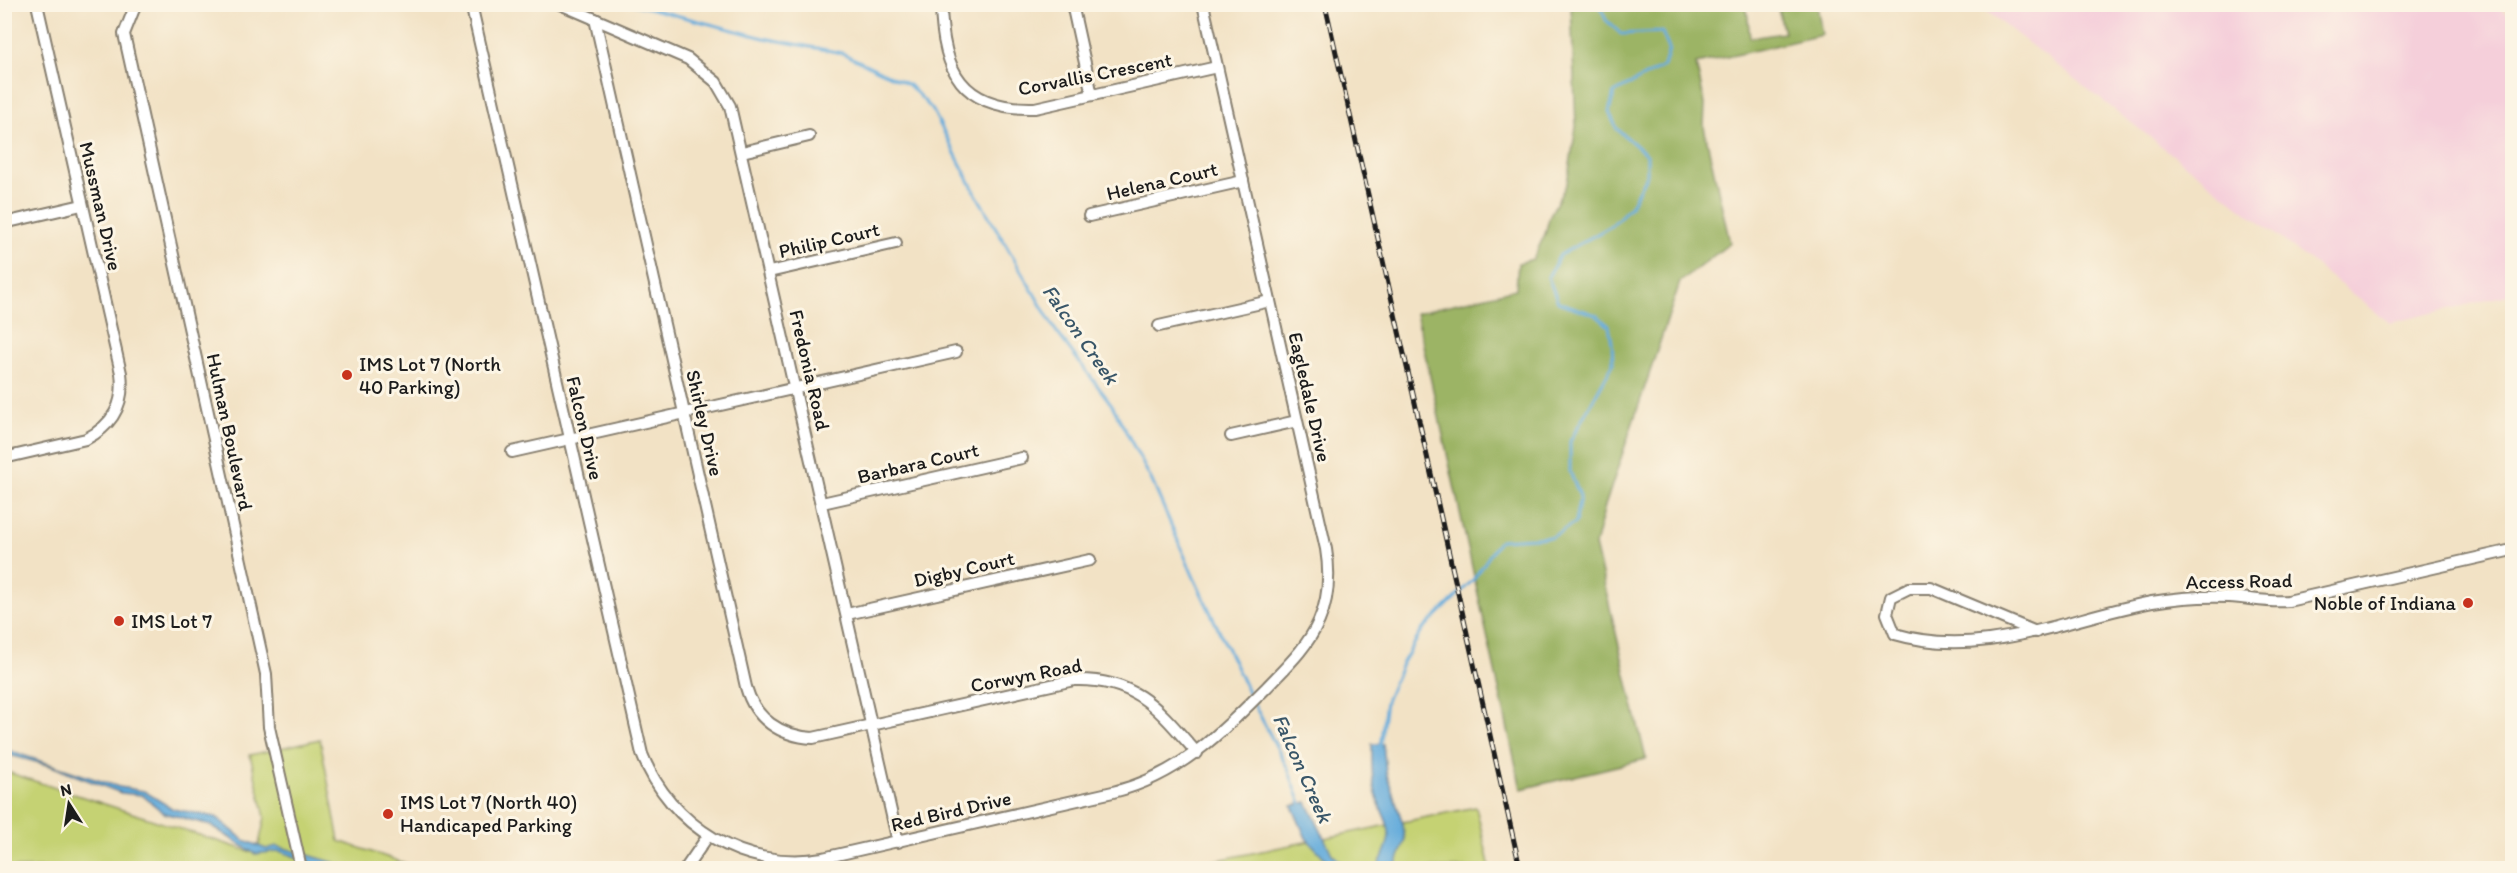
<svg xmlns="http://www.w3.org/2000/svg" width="2517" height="873" font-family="Itim,sans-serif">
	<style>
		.built { fill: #f5cfda }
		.green { fill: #c5d273; stroke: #707748; stroke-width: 1.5 }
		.forest { fill: #9cb465; stroke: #5c6840; stroke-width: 1.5 }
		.water { fill: #65acdb; stroke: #40647c; stroke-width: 1.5 }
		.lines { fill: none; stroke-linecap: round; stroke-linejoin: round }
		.stream { stroke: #65acdb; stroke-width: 3 }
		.minor-casing { stroke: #877f70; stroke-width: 14 }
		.minor { stroke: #fff; stroke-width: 10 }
		.rail-casing { stroke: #1c1c1c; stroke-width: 5 }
		.rail { stroke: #fcf5e5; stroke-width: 3; stroke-dasharray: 9; stroke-linecap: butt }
		.poi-dot { fill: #c8321e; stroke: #fcf5e5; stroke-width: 2 }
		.labels { text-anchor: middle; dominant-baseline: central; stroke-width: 6; stroke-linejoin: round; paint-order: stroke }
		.street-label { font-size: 20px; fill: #1c1c1c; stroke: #fcf5e5 }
		.poi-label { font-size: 20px; fill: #1c1c1c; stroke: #fcf5e5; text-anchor: start }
		.water-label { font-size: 21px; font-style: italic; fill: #395668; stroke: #fcf5e5 }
	</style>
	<rect width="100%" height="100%" fill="#fcf5e5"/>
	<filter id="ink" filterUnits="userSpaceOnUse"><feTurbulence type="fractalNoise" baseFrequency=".0167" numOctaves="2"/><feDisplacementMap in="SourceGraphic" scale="12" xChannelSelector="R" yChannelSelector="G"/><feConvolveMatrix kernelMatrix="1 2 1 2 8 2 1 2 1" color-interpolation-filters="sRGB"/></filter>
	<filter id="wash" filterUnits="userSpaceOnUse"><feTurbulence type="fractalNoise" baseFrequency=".008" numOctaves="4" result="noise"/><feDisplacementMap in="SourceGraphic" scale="24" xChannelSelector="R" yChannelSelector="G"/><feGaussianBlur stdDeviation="1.35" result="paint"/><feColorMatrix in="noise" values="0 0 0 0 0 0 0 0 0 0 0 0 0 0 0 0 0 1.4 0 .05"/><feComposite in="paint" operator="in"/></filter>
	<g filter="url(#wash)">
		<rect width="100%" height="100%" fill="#f2e2c5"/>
		<polygon class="built" points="1979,5 2495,5 2512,19 2512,294 2390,323"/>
		<g class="green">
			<polygon points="320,739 339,841 419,868 5,868 4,771 257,854 265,817 250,755"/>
			<polygon points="1476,807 1490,868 1179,868"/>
		</g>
		<polygon class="forest" points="1571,5 1744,5 1747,10 1750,38 1784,33 1777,5 1817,5 1822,35 1696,64 1705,104 1704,127 1730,243 1680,282 1605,506 1595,545 1646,759 1521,789 1416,313 1516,289 1518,263 1533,259 1545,234 1550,215 1567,183 1576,127"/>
		<g class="water">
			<path d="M1372 744H1383L1386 772 1403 824 1405 841 1395 868H1377C1401 823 1383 828 1374 786 1371 772 1372 757 1372 744Z"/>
			<polygon points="4,749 119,787 144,791 173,809 216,817 244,840 266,849 277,846 353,868 327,868 279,851 255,854 210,825 164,813 142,795 121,793 51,766 5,754"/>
			<polygon points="1307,802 1332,854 1348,868 1334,868 1306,838 1292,806"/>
		</g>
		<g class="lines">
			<g class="stream">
				<polyline points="633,4 764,38 842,53 909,85 932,109 976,194 1056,331 1112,405 1152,481 1195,580 1251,698"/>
				<polyline points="1254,704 1288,769 1302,806"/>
				<polyline points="1380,747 1386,701 1402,664 1423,629 1473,580 1500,540 1552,537 1575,523 1580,496 1570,472 1570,441 1613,364 1612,343 1609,326 1596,315 1558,302 1548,277 1560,255 1611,226 1630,207 1647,174 1647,155 1617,129 1609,112 1614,93 1664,66 1669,49 1662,32 1621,34 1606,20 1599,4"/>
			</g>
		</g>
	</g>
	<g filter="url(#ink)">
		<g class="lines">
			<defs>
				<g id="minor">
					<polyline points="136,4 124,34 266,674 269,727 301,868"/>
					<path d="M471 4 642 754C670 826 745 872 823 858L1113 792C1177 777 1221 733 1266 688 1286 667 1307 648 1319 621 1329 598 1330 573 1326 549L1203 4"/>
					<polyline points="560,4 688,59 716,82 730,106 898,842"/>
					<path d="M941 4C942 71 962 110 1035 108L1217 67"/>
					<polyline points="1072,4 1092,95"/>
					<path d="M595 19 746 687C755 719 780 736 813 738L1074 680C1137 678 1159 710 1197 753"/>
					<polyline points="742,152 809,136"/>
					<polyline points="1089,216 1243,181"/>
					<polyline points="4,223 82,205"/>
					<polyline points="769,272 896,243"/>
					<polyline points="1159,326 1270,301"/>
					<polyline points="1231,436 1297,421"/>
					<polyline points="512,452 956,352"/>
					<path d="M4 458 86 439C113 425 125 404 121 373L37 4"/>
					<polyline points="822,503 1022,458"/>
					<polyline points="847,614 1090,560"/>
					<path d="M2036 632 1931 588H1909L1891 597 1887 614 1895 634C1982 660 2067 618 2152 602 2176 598 2204 596 2229 597 2250 598 2268 603 2288 601L2512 550"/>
					<polyline points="686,868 708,836"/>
				</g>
			</defs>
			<use href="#minor" class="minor-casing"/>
			<use href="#minor" class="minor"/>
			<defs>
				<polyline id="rail" points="1325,4 1520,868"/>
			</defs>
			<use href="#rail" class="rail-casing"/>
			<use href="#rail" class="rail"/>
		</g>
	</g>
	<g class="poi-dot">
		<circle cx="347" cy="375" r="6"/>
		<circle cx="2468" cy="603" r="6"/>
		<circle cx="119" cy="621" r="6"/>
		<circle cx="388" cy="814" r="6"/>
	</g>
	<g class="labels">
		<g class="street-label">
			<text transform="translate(1095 74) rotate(-11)">Corvallis Crescent</text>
			<text transform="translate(1162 181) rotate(-13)">Helena Court</text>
			<text transform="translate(101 206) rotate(77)">Mussman Drive</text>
			<text transform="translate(829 240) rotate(-13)">Philip Court</text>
			<text transform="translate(810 370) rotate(77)">Fredonia Road</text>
			<text transform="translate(1310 397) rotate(77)">Eagledale Drive</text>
			<text transform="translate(705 423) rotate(77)">Shirley Drive</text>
			<text transform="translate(585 428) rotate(77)">Falcon Drive</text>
			<text transform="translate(230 432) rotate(78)">Hulman Boulevard</text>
			<text transform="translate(918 463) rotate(-13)">Barbara Court</text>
			<text transform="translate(964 569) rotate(-13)">Digby Court</text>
			<text transform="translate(2239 581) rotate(-1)">Access Road</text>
			<text transform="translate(1026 675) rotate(-11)">Corwyn Road</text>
			<text transform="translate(951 811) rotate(-13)">Red Bird Drive</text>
		</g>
		<g class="poi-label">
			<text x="359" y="364">IMS Lot 7 (North<tspan x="359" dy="23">40 Parking)</tspan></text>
			<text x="2456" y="603" text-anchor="end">Noble of Indiana</text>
			<text x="131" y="621">IMS Lot 7</text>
			<text x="400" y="802">IMS Lot 7 (North 40)<tspan x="400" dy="23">Handicaped Parking</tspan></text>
		</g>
		<g class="water-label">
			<text transform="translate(1081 334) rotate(55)">Falcon Creek</text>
			<text transform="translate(1303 768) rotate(66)">Falcon Creek</text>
		</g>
	</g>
	<rect width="2517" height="873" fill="none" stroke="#fcf5e5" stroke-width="24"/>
	<g transform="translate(69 804) rotate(348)" stroke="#fcf5e5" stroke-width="4.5" paint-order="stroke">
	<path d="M0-4.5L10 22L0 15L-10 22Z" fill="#1c1c1c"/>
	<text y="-9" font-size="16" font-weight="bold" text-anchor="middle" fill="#1c1c1c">N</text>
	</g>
</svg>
